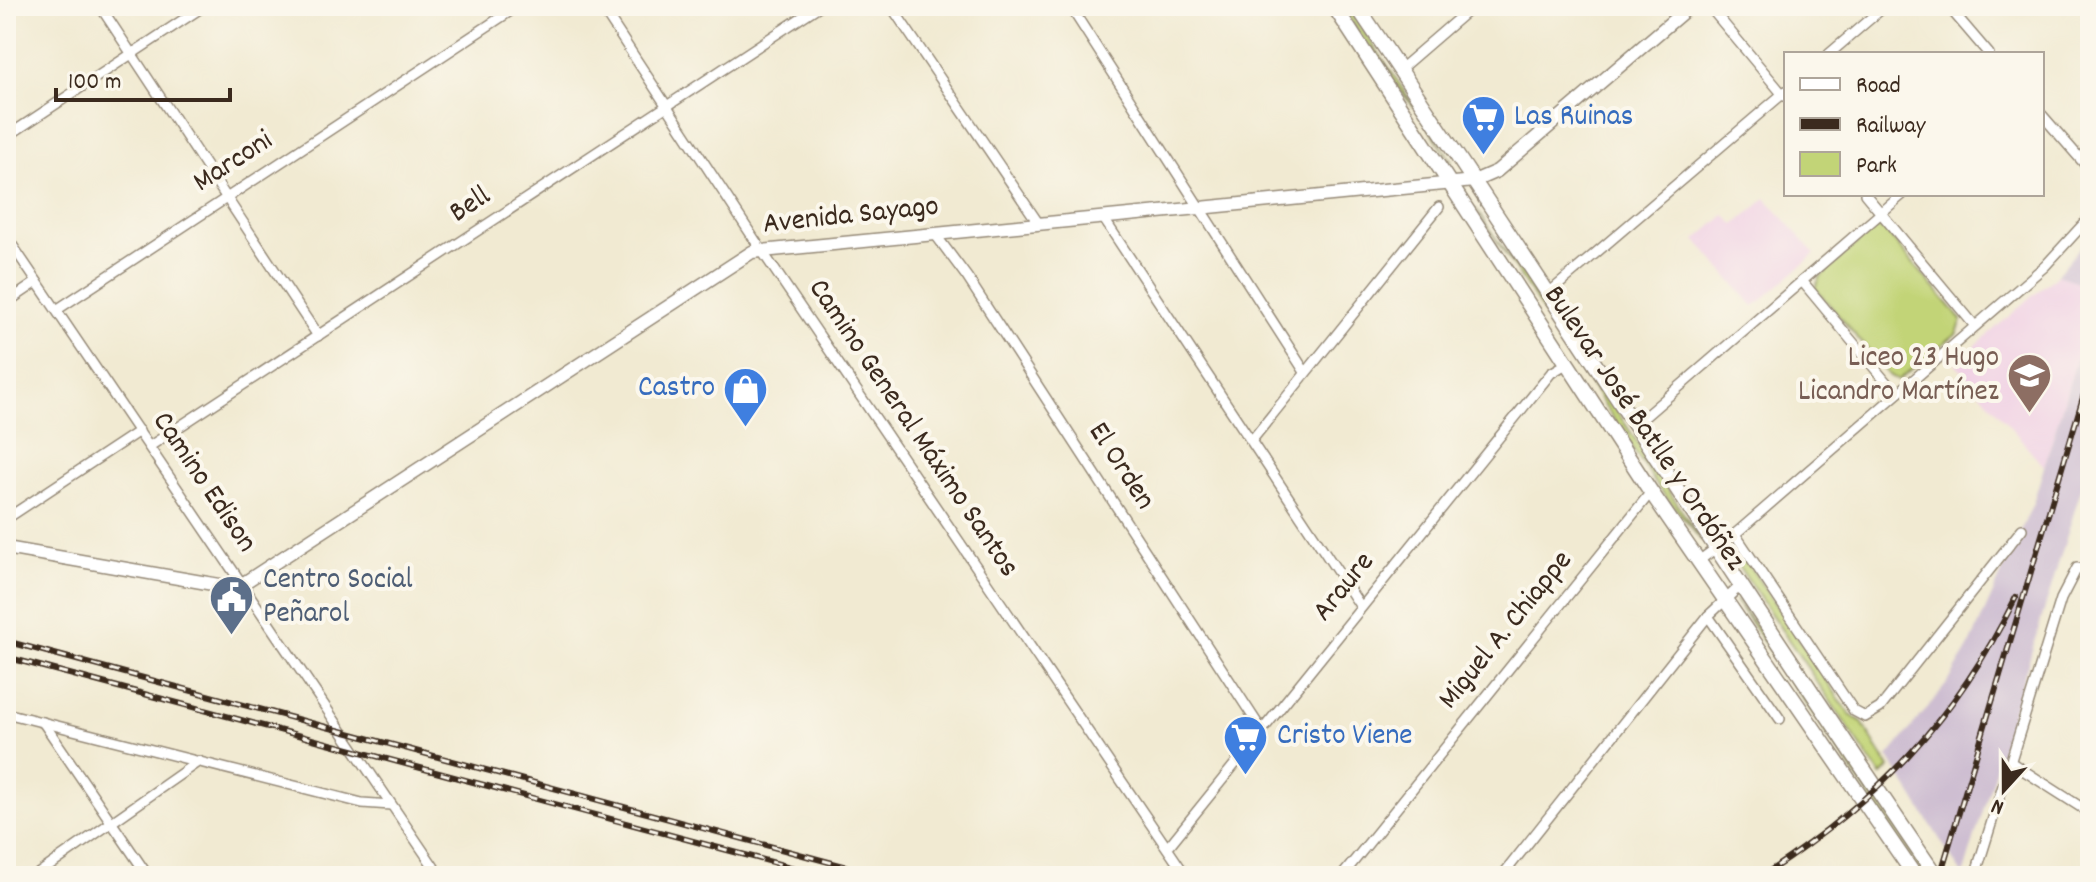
<svg xmlns="http://www.w3.org/2000/svg" width="2096" height="882" font-family="Dekko,sans-serif">
	<style>
		.built { fill: #f0d0e4 }
		.industrial { fill: #cebed1 }
		.green { fill: #c2d477; stroke: #7e7f4a; stroke-width: 2 }
		.lines { fill: none; stroke-linecap: round; stroke-linejoin: round }
		.minor-casing { stroke: #968a78; stroke-width: 12 }
		.tertiary-casing { stroke: #968a78; stroke-width: 15 }
		.primary-casing { stroke: #968a78; stroke-width: 17 }
		.minor { stroke: #fff; stroke-width: 9 }
		.tertiary { stroke: #fff; stroke-width: 12 }
		.primary { stroke: #fff; stroke-width: 14 }
		.rail-casing { stroke: #3b2a1e; stroke-width: 6 }
		.rail { stroke: #fbf7ec; stroke-width: 3; stroke-dasharray: 9; stroke-linecap: butt }
		.labels { text-anchor: middle; dominant-baseline: central; stroke-width: 8; stroke-linejoin: round; paint-order: stroke }
		.shop-label { font-size: 30px; fill: #366cbe; stroke: #fbf7ec; text-anchor: start }
		.street-label { font-size: 30px; fill: #3b2a1e; stroke: #fbf7ec }
		.education-label { font-size: 30px; fill: #785e54; stroke: #fbf7ec; text-anchor: end }
		.service-label { font-size: 30px; fill: #4e5e75; stroke: #fbf7ec; text-anchor: start }
	</style>
	<rect width="100%" height="100%" fill="#fbf7ec"/>
	<filter id="ink" filterUnits="userSpaceOnUse"><feTurbulence type="fractalNoise" baseFrequency=".0125" numOctaves="2"/><feDisplacementMap in="SourceGraphic" scale="16" xChannelSelector="R" yChannelSelector="G"/><feConvolveMatrix kernelMatrix="1 2 1 2 8 2 1 2 1" color-interpolation-filters="sRGB"/></filter>
	<filter id="wash" filterUnits="userSpaceOnUse"><feTurbulence type="fractalNoise" baseFrequency=".006" numOctaves="4" result="noise"/><feDisplacementMap in="SourceGraphic" scale="32" xChannelSelector="R" yChannelSelector="G"/><feGaussianBlur stdDeviation="1.8" result="paint"/><feColorMatrix in="noise" values="0 0 0 0 0 0 0 0 0 0 0 0 0 0 0 0 0 1.4 0 .05"/><feComposite in="paint" operator="in"/></filter>
	<g filter="url(#wash)">
		<rect width="100%" height="100%" fill="#f1ead2"/>
		<g class="built">
			<polygon points="1766,198 1815,254 1754,307 1696,240 1725,215 1735,225"/>
			<polygon points="2057,275 2090,286 2090,315 2044,466 1955,363"/>
		</g>
		<g class="industrial">
			<polygon points="2090,235 2090,286 2057,275"/>
			<polygon points="2090,315 2090,460 1963,876 1888,757 1949,681 1970,645 2033,503"/>
		</g>
		<g class="green">
			<polygon points="1341,6 1347,6 1452,162 1419,112 1390,80"/>
			<polygon points="1476,209 1505,252 1534,284 1701,540 1658,487"/>
			<polygon points="1883,228 1962,320 1957,333 1898,380 1890,376 1815,288 1820,277 1873,229"/>
			<polygon points="1744,558 1850,715 1861,721 1889,768 1881,776 1737,564"/>
			<polygon points="1735,600 1773,646 1929,876 1924,876"/>
		</g>
	</g>
	<g filter="url(#ink)">
		<g class="lines">
			<defs>
				<g id="minor">
					<polyline points="100,6 318,336"/>
					<polyline points="601,6 762,251 1186,876"/>
					<polyline points="891,6 1039,224"/>
					<polyline points="1070,6 1305,372"/>
					<polyline points="1709,6 1784,96"/>
					<polyline points="1948,6 1989,54"/>
					<polyline points="1829,54 1885,6"/>
					<polyline points="1400,69 1473,6"/>
					<polyline points="2042,115 2090,170"/>
					<polyline points="6,137 204,6"/>
					<polyline points="1865,194 1975,326"/>
					<polyline points="1104,219 1361,607"/>
					<polyline points="935,234 967,277 1261,729"/>
					<polyline points="6,236 440,876"/>
					<polyline points="1802,281 1896,394"/>
					<polyline points="1550,292 1786,91"/>
					<polyline points="6,303 37,282"/>
					<polyline points="58,309 518,6"/>
					<polyline points="1635,425 1903,194"/>
					<polyline points="1252,440 1439,207"/>
					<polyline points="150,446 819,6"/>
					<polyline points="6,519 139,431"/>
					<polyline points="1735,534 1854,711 1865,717 1880,708 2022,529"/>
					<polyline points="1700,560 1735,534 2045,266 2090,217"/>
					<polyline points="1708,616 1780,719"/>
					<polyline points="6,713 362,803 391,805"/>
					<polyline points="43,722 148,876"/>
					<polyline points="2012,763 2090,813"/>
					<polyline points="1168,847 1551,373 1566,364"/>
					<polyline points="35,876 199,761"/>
					<polyline points="1342,876 1651,492"/>
					<polyline points="1502,876 1708,616 1739,587"/>
					<polyline points="1975,876 2061,599 2077,568 2090,571"/>
				</g>
				<polyline id="tertiary" points="6,548 236,588 752,252 1474,181 1497,171 1690,6"/>
				<g id="primary">
					<polyline points="1334,6 1651,492 1915,876"/>
					<path d="M1357 6C1552 295 1739 588 1936 876"/>
				</g>
			</defs>
			<use href="#minor" class="minor-casing"/>
			<use href="#tertiary" class="tertiary-casing"/>
			<use href="#primary" class="primary-casing"/>
			<use href="#minor" class="minor"/>
			<use href="#tertiary" class="tertiary"/>
			<use href="#primary" class="primary"/>
			<defs>
				<g id="rail">
					<polyline points="6,641 881,876"/>
					<polyline points="6,657 824,876"/>
					<path d="M1762 876C1876 802 1956 719 2016 597"/>
					<polyline points="1940,876 2090,374"/>
				</g>
			</defs>
			<use href="#rail" class="rail-casing"/>
			<use href="#rail" class="rail"/>
		</g>
	</g>
	<defs>
		<symbol id="supermarket-pin" viewBox="-11 -11 22 30"><path d="M0 17L-7.5 6A9.5 9.5 0 1 1 7.5 6Z" fill="#3f7fe0" stroke="#fbf7ec"/><path d="M-6-5.5h2.5l.6 2H6L4.5 2H-2.5L-4.4-4H-6ZM-1.5 3.2a1.3 1.3 0 1 0 .1 0ZM3 3.2a1.3 1.3 0 1 0 .1 0Z" fill="#fff"/></symbol>
		<symbol id="school-pin" viewBox="-11 -11 22 30"><path d="M0 17L-7.5 6A9.5 9.5 0 1 1 7.5 6Z" fill="#8d6e63" stroke="#fbf7ec"/><path d="M0-5L7-2L0 1L-7-2ZM-4 1L0 2.5L4 1V4Q0 6-4 4Z" fill="#fff"/></symbol>
		<symbol id="shop-pin" viewBox="-11 -11 22 30"><path d="M0 17L-7.5 6A9.5 9.5 0 1 1 7.5 6Z" fill="#3f7fe0" stroke="#fbf7ec"/><path d="M-5-2.5h2.3a2.7 3.5 0 0 1 5.4 0H5L5.5 6h-11ZM-1.5-2.5h3a1.5 2.3 0 0 0-3 0Z" fill="#fff"/></symbol>
		<symbol id="civic-pin" viewBox="-11 -11 22 30"><path d="M0 17L-7.5 6A9.5 9.5 0 1 1 7.5 6Z" fill="#5c6f8a" stroke="#fbf7ec"/><path d="M-.6-6.5H3V-4.5H.6V-3L4-1V1h2V6H-6V1h2V-1L-.6-3ZM-1.2 2.5V6h2.4V2.5Z" fill="#fff"/></symbol>
	</defs>
	<g fill-rule="evenodd">
		<use href="#supermarket-pin" x="1458" y="92" width="51" height="69"/>
		<use href="#school-pin" x="2004" y="350" width="51" height="69"/>
		<use href="#shop-pin" x="720" y="364" width="51" height="69"/>
		<use href="#civic-pin" x="206" y="572" width="51" height="69"/>
		<use href="#supermarket-pin" x="1220" y="712" width="51" height="69"/>
	</g>
	<g class="labels">
		<g class="shop-label">
			<text x="1514" y="118">Las Ruinas</text>
			<text x="715" y="389" text-anchor="end">Castro</text>
			<text x="1277" y="737">Cristo Viene</text>
		</g>
		<g class="street-label">
			<text transform="translate(234 163) rotate(-33)">Marconi</text>
			<text transform="translate(471 206) rotate(-33)">Bell</text>
			<text transform="translate(851 217) rotate(-6)">Avenida Sayago</text>
			<text transform="translate(912 429) rotate(56)">Camino General Máximo Santos</text>
			<text transform="translate(1643 429) rotate(56)">Bulevar José Batlle y Ordóñez</text>
			<text transform="translate(1120 467) rotate(57)">El Orden</text>
			<text transform="translate(203 483) rotate(56)">Camino Edison</text>
			<text transform="translate(1345 588) rotate(-51)">Araure</text>
			<text transform="translate(1507 631) rotate(-51)">Miguel A. Chiappe</text>
		</g>
		<g class="education-label">
			<text x="1999" y="359">Liceo 23 Hugo<tspan x="1999" dy="34">Licandro Martínez</tspan></text>
		</g>
		<g class="service-label">
			<text x="263" y="581">Centro Social<tspan x="263" dy="34">Peñarol</tspan></text>
		</g>
	</g>
	<rect width="2096" height="882" fill="none" stroke="#fbf7ec" stroke-width="32"/>
	<rect x="1784" y="52" width="260" height="144" fill="#fbf7ec" stroke="#aea59a" stroke-width="2"/>
	<rect x="1800" y="78" width="40" height="12" fill="#ffffff" stroke="#aea59a" stroke-width="2"/>
	<text x="1856" y="92" font-size="24" fill="#3b2a1e">Road</text>
	<rect x="1800" y="118" width="40" height="12" fill="#3b2a1e" stroke="#aea59a" stroke-width="2"/>
	<text x="1856" y="132" font-size="24" fill="#3b2a1e">Railway</text>
	<rect x="1800" y="152" width="40" height="24" fill="#c2d477" stroke="#aea59a" stroke-width="2"/>
	<text x="1856" y="172" font-size="24" fill="#3b2a1e">Park</text>
	<g transform="translate(2004 790) rotate(201)" stroke="#fbf7ec" stroke-width="6" paint-order="stroke">
	<path d="M0-6L14 30L0 20L-14 30Z" fill="#3b2a1e"/>
	<text y="-12" font-size="22" font-weight="bold" text-anchor="middle" fill="#3b2a1e">N</text>
	</g>
	<path d="M56 88v12h174v-12" fill="none" stroke="#3b2a1e" stroke-width="4"/>
	<text x="68" y="88" font-size="24" fill="#3b2a1e" stroke="#fbf7ec" stroke-width="6" paint-order="stroke">100 m</text>
</svg>
